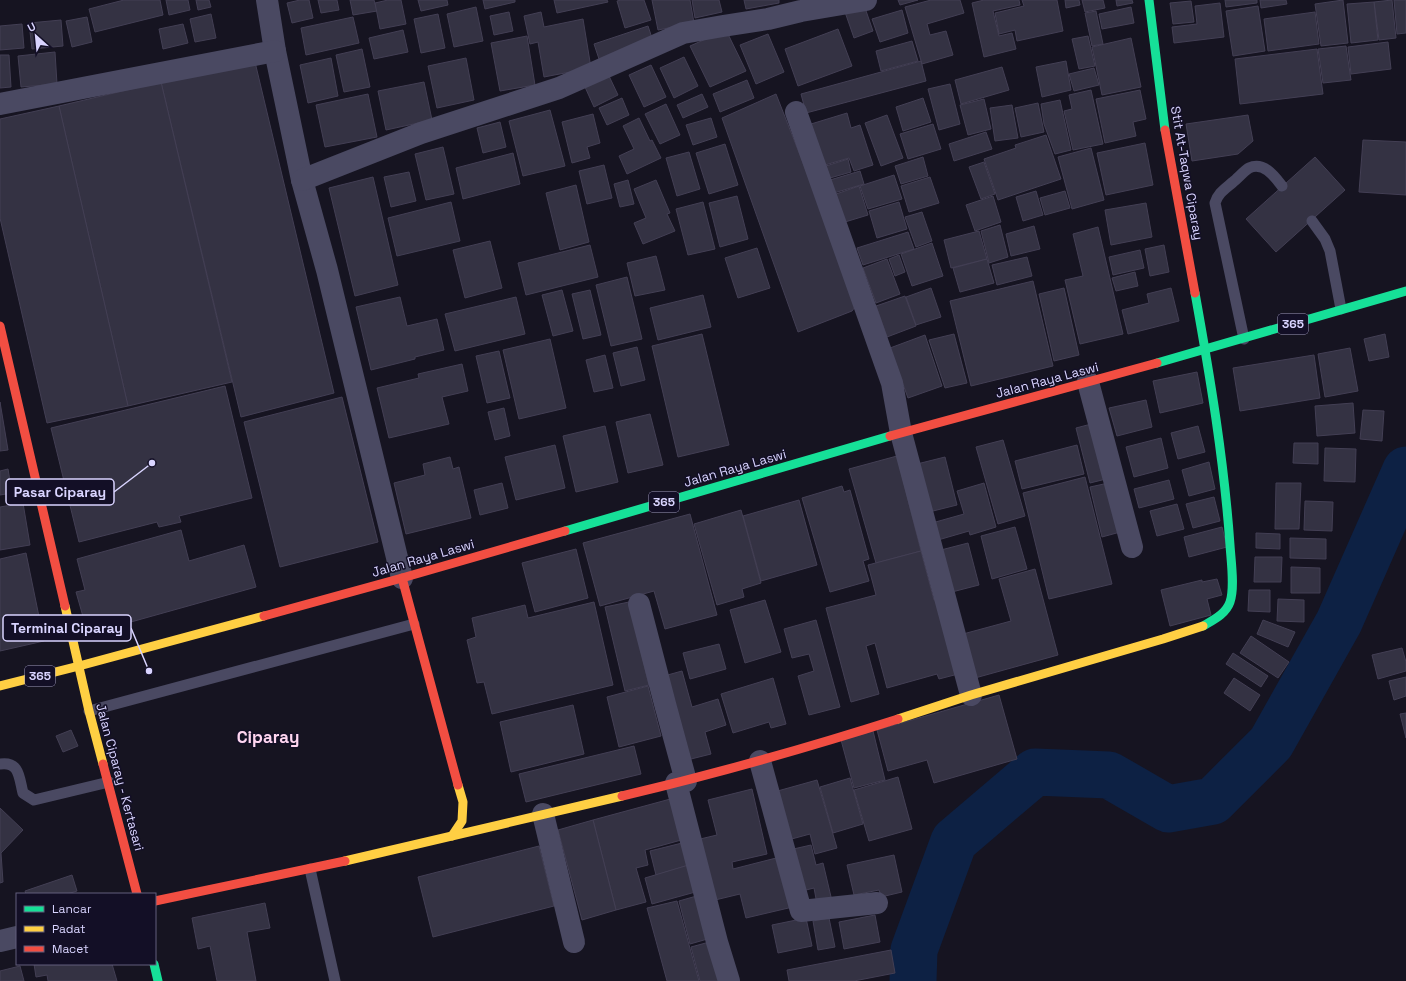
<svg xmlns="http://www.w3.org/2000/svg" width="1406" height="981" font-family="'Space Grotesk',sans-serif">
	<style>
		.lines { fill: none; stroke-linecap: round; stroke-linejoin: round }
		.river { stroke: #0d2144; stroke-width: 47 }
		.building { fill: #343243; stroke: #433f54 }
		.lane { stroke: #4a4962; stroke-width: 11 }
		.street { stroke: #4a4962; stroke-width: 22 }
		.fast { stroke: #16e098; stroke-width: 9 }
		.slow { stroke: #ffcf43; stroke-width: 9 }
		.jam { stroke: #f24e42; stroke-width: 9 }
		.labels { text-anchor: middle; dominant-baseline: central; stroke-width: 3; stroke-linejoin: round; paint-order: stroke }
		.shield { fill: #130f26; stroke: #9e99be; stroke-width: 1 }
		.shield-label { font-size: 12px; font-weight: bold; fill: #d9d4ff }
		.street-label { font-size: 13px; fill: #d9d4ff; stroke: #130f26 }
		.district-label { font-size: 17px; font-weight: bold; fill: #ffd6f0; stroke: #130f26 }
		.leader { fill: none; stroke: #d9d4ff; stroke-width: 1.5 }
		.callout-dot { fill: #d9d4ff; stroke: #130f26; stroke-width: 1.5 }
		.callout { fill: #130f26; stroke: #d9d4ff; stroke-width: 1.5 }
		.callout-label { font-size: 14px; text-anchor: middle; font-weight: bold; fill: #d9d4ff }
	</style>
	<rect width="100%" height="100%" fill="#161421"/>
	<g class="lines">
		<polyline class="river" points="913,981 914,950 954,841 1035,772 1109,775 1168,809 1213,801 1271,743 1339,622 1406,470"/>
	</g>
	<g class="building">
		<polygon points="124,0 160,0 163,15 95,32 89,9"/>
		<polygon points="166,0 188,0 190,10 169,15"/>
		<polygon points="196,0 209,0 211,7 198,10"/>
		<polygon points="300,0 309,0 313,18 292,23 287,3"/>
		<polygon points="318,0 337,0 339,10 321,13"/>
		<polygon points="350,0 374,0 377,11 353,15"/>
		<polygon points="388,0 401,0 406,24 380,29 375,3"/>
		<polygon points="418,0 447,0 448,5 421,11"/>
		<polygon points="483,0 515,0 515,2 485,9"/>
		<polygon points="554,0 607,0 608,2 557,13"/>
		<polygon points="621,0 644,0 651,20 625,28 617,1"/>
		<polygon points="652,0 690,0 694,23 658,30"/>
		<polygon points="692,0 719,0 722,12 695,18"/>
		<polygon points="744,0 779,0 779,3 746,9"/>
		<polygon points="898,0 918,0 900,5"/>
		<polygon points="931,0 960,0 964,13 927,24 930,35 946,31 953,55 922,64 905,7"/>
		<polygon points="984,0 1019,0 1020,5 993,11 999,36 1012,33 1016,49 984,57 972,3"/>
		<polygon points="1022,0 1057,0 1063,31 1017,41 1015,30 999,34 995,13 1024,6"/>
		<polygon points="1065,0 1079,0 1080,5 1066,8"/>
		<polygon points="1082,0 1103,0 1105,8 1085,12"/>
		<polygon points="1116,0 1132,0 1133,3 1117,6"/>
		<polygon points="1225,0 1257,0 1257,3 1226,7"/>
		<polygon points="1260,0 1286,0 1287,4 1261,8"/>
		<polygon points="1343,0 1348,43 1321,46 1315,4"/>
		<polygon points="1392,0 1396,38 1379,40 1374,2"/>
		<polygon points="1394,0 1406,0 1406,33 1397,34"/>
		<polygon points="1191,1 1194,22 1173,24 1170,3"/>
		<polygon points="1374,2 1378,40 1351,43 1347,4"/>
		<polygon points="1220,3 1224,37 1174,43 1172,27 1197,24 1195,6"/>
		<polygon points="864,5 873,31 854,38 845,12"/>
		<polygon points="1258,6 1265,51 1233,56 1226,11"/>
		<polygon points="476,7 483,41 454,47 447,14"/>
		<polygon points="1131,7 1134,23 1102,29 1099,14"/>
		<polygon points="902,10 908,33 880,42 872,19"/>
		<polygon points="1096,11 1103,44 1092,46 1085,13"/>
		<polygon points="509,12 513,31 494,35 490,16"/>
		<polygon points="541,12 544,27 583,19 591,68 544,77 538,42 530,44 524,16"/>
		<polygon points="1315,12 1319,44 1268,51 1264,19"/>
		<polygon points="211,14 216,38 195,42 190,19"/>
		<polygon points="438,14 445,48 421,53 414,19"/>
		<polygon points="87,17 92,42 72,47 66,21"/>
		<polygon points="353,17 359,43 306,55 301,28"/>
		<polygon points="61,20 63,46 32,49 29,23"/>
		<polygon points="22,24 24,48 0,50 0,26"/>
		<polygon points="183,24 188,43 163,49 159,29"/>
		<polygon points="648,26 654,44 600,62 594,44"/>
		<polygon points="838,29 852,66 798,86 785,49"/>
		<polygon points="403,30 408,52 374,59 369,38"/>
		<polygon points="726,30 746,71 710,87 690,46"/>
		<polygon points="768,34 784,72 756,84 740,45"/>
		<polygon points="527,36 535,85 500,91 491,43"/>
		<polygon points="1088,36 1095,66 1079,69 1072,39"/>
		<polygon points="1131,38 1141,87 1102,95 1092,47"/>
		<polygon points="912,41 918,61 881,71 876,51"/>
		<polygon points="1388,42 1391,69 1351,74 1348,47"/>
		<polygon points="1346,46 1351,80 1323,83 1318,49"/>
		<polygon points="362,49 370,87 344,92 336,55"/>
		<polygon points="1317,49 1323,94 1240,104 1235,59"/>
		<polygon points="55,52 57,84 21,87 18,56"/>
		<polygon points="0,55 9,55 11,87 0,88"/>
		<polygon points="684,57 698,86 674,98 660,68"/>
		<polygon points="331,58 338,96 308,103 300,65"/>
		<polygon points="466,58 474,100 437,108 428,66"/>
		<polygon points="921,61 926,81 806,113 801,94"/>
		<polygon points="1066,61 1071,90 1042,97 1036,67"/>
		<polygon points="255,62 334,393 241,417 161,82"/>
		<polygon points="651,65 666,97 644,107 629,75"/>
		<polygon points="1002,67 1009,90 961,104 955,80"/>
		<polygon points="1094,68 1099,85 1074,91 1069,74"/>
		<polygon points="609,76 618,95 594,107 585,87"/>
		<polygon points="747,80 754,98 720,112 713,94"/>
		<polygon points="161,82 232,382 128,406 59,106"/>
		<polygon points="424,82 432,120 386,130 378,91"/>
		<polygon points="950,84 960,124 939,130 928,89"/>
		<polygon points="1091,90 1103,144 1073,150 1064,111 1072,109 1069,95"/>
		<polygon points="1140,90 1146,119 1133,122 1136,136 1105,143 1096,99"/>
		<polygon points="368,94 377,137 325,147 316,105"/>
		<polygon points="702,94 708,107 683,118 677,105"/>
		<polygon points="776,94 858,303 852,311 798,332 722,118"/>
		<polygon points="622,98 629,115 607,125 599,108"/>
		<polygon points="923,98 931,122 903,131 896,107"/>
		<polygon points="984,99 991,129 968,135 960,105"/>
		<polygon points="1060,100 1071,150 1055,154 1044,124 1041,104"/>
		<polygon points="1038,103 1044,132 1021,137 1015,108"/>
		<polygon points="666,104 680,135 660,144 645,114"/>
		<polygon points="1012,105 1018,138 995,141 990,108"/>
		<polygon points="59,106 128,406 47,423 0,218 0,119"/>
		<polygon points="550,110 565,166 523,176 509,121"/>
		<polygon points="847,113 851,128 860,125 873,165 854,171 849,158 825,165 811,124"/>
		<polygon points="593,114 600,143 587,147 590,158 572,163 562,122"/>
		<polygon points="887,115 903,158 881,166 865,123"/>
		<polygon points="1248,115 1253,141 1238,154 1192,161 1186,124"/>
		<polygon points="639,118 650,141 652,140 661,158 627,174 619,156 634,149 623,126"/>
		<polygon points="711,118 717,137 693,145 686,125"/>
		<polygon points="500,122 506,147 483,153 477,128"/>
		<polygon points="933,124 941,149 908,159 900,134"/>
		<polygon points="986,132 992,149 954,161 949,144"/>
		<polygon points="1046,135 1061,179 998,200 984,159 1016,148 1015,145"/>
		<polygon points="1363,140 1406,142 1406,195 1359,192"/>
		<polygon points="1145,143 1153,185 1106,195 1097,153"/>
		<polygon points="725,144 738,185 709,194 696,153"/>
		<polygon points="443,147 454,194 426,200 415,154"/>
		<polygon points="1091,148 1104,200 1072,209 1058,157"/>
		<polygon points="689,152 700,189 677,196 666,158"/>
		<polygon points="513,153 520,184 463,199 456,168"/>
		<polygon points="923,157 928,176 901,184 895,166"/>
		<polygon points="1315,157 1345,190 1276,252 1246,219"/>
		<polygon points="848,159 851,172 830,178 826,166"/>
		<polygon points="984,162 995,194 981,199 969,167"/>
		<polygon points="604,165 612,198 587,204 579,171"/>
		<polygon points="860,171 864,184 834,193 830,180"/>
		<polygon points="409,172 416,201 391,207 384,177"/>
		<polygon points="894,175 902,199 868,209 860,186"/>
		<polygon points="373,177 398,285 355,296 329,188"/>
		<polygon points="930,177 939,203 909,212 901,186"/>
		<polygon points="628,180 634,204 620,207 614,184"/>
		<polygon points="656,180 670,213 667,214 675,231 643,244 634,223 646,218 634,189"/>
		<polygon points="576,185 589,242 560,250 546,193"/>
		<polygon points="859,186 868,215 845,222 836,194"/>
		<polygon points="1036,191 1043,215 1023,221 1016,197"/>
		<polygon points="1065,191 1070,208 1045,215 1040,198"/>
		<polygon points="737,196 748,239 720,247 709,203"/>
		<polygon points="993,196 1001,222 975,231 966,205"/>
		<polygon points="451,202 460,241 397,256 388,218"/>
		<polygon points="703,202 715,249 688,255 676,209"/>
		<polygon points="899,202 907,229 877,238 869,211"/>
		<polygon points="1146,203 1152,237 1111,245 1105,210"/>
		<polygon points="922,212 932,241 916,247 905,217"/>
		<polygon points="1000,225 1008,257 989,263 981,231"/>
		<polygon points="1034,226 1040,249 1011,256 1006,234"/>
		<polygon points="1098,227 1123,334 1080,344 1065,280 1083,276 1073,234"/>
		<polygon points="979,231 987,259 951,268 944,240"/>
		<polygon points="908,232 914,249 863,265 857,248"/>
		<polygon points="490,241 502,288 465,298 453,250"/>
		<polygon points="932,243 943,276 912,286 901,254"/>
		<polygon points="590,245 598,277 526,295 518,263"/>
		<polygon points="1164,245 1169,272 1150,276 1145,249"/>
		<polygon points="757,248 770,288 738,298 725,258"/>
		<polygon points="1140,250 1144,268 1113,275 1109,257"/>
		<polygon points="899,255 905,272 895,276 889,259"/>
		<polygon points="656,256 665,290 635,296 627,263"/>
		<polygon points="1027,257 1032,276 997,285 992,265"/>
		<polygon points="887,259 900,294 876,303 863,268"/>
		<polygon points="987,259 994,283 960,292 953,268"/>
		<polygon points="1135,272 1138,286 1116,291 1112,278"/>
		<polygon points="627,277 642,339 611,346 596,285"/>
		<polygon points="1033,281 1053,366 971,386 950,301"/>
		<polygon points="931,288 941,317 916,325 906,297"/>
		<polygon points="1064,288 1079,355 1054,361 1039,294"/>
		<polygon points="1171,288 1179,321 1128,334 1122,310 1149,303 1147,294"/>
		<polygon points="562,290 573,331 553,336 542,295"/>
		<polygon points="590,290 601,335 583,339 572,294"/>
		<polygon points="703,295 711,327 658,340 650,308"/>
		<polygon points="905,296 916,326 887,337 876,306"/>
		<polygon points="400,297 407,326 437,319 444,350 415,357 415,359 371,370 356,307"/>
		<polygon points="516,297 525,334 455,351 445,314"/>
		<polygon points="702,334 729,445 678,457 652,346"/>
		<polygon points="954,334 967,383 945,388 929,340"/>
		<polygon points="1385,334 1389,357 1369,361 1364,339"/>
		<polygon points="925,335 942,386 908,398 890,348"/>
		<polygon points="550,339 566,408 519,419 503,350"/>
		<polygon points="637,347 645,380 621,386 613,353"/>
		<polygon points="1350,348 1358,391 1325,397 1318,354"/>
		<polygon points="499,351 510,398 487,403 476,356"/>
		<polygon points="605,355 613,388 594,392 586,360"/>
		<polygon points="1314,355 1320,398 1240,411 1233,368"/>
		<polygon points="462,364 468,391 442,397 449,424 389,438 377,388 419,378 418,374"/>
		<polygon points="1197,372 1203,403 1160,413 1153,381"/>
		<polygon points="225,386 252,498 179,516 181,522 168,525 159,527 157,522 79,542 51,428"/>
		<polygon points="342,397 378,542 280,567 244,422"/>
		<polygon points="1146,400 1152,427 1117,436 1109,408"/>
		<polygon points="0,402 8,450 0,451"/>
		<polygon points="1353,403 1355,433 1317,436 1315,406"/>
		<polygon points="504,408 510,436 495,440 488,412"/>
		<polygon points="1363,410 1384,411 1382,441 1360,439"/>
		<polygon points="650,414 663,465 628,473 616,422"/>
		<polygon points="1095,423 1110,478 1090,483 1076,428"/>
		<polygon points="605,426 618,482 576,492 563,436"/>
		<polygon points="1198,426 1205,452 1178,459 1171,433"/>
		<polygon points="1161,438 1168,468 1134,477 1126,447"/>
		<polygon points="1003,440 1025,516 998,524 976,447"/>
		<polygon points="1294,443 1318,443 1318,464 1293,463"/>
		<polygon points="555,445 565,488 516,500 505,457"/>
		<polygon points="1077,445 1084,474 1022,489 1015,461"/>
		<polygon points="1325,448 1356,449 1355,482 1324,481"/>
		<polygon points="897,456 921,551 876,563 849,469"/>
		<polygon points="450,457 453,469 459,467 471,518 406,534 394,483 425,475 423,464"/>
		<polygon points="945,457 957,505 929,512 917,464"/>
		<polygon points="1209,462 1215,489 1189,496 1182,470"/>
		<polygon points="8,469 12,493 0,495 0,471"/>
		<polygon points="1085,477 1112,584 1049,599 1023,493"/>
		<polygon points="1169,480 1174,499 1139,508 1134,489"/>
		<polygon points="1113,482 1124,531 1102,537 1090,487"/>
		<polygon points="502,483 508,508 480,515 474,490"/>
		<polygon points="984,483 996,527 970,535 969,531 938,540 932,523 964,514 957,491"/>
		<polygon points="1276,483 1301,483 1299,529 1275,529"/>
		<polygon points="842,486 844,492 850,490 869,559 863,561 869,581 830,592 802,498"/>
		<polygon points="1214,497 1220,521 1193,528 1186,504"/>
		<polygon points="799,500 817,565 761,581 743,516"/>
		<polygon points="1305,501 1333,502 1332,531 1304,530"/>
		<polygon points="23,503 30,545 0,550 0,507"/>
		<polygon points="1177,504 1184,529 1157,536 1150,511"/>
		<polygon points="741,510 761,583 742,589 744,597 717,605 694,524"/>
		<polygon points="690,514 717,615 665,629 654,591 600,606 583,543"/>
		<polygon points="1015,527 1027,569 992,579 981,536"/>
		<polygon points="1222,527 1227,547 1189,557 1184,537"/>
		<polygon points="181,530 189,561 244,545 256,587 88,634 76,592 85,590 77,559"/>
		<polygon points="1256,533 1280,534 1280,549 1256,548"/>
		<polygon points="1290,538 1326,539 1326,559 1290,558"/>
		<polygon points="968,543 979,585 948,593 937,551"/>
		<polygon points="576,549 588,598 535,612 522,563"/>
		<polygon points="921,551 934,600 941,598 962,673 939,679 937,674 887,688 875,643 866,646 879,694 851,702 826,608 876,595 868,565"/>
		<polygon points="26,553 44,641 0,651 0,559"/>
		<polygon points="1255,557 1282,557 1281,582 1254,582"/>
		<polygon points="1291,567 1320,568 1320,593 1291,593"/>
		<polygon points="1035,569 1058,655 975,678 963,634 1011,621 999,579"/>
		<polygon points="1217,579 1222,595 1207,599 1211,615 1170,626 1161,590 1202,580 1202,582"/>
		<polygon points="1249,590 1270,590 1270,612 1248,611"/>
		<polygon points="1278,599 1304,600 1304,622 1277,621"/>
		<polygon points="765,600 781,652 745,663 730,610"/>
		<polygon points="594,602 613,685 492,714 484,682 477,683 467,640 476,637 472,618 525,605 528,618"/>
		<polygon points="629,602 649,685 625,691 605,607"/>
		<polygon points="816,620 840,707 809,715 798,676 814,671 809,654 792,658 784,629"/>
		<polygon points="1263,620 1295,632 1288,647 1257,634"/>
		<polygon points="1251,636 1289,662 1278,678 1240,653"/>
		<polygon points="719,644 726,669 690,679 683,653"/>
		<polygon points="1402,648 1406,662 1406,671 1378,679 1372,655"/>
		<polygon points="1233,653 1268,676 1261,687 1226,664"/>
		<polygon points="682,671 692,707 718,699 726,725 705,732 711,754 687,760 664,676"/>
		<polygon points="1406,677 1406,696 1394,700 1389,681"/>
		<polygon points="773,678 786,724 771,728 769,722 733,733 721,694"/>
		<polygon points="1234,678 1260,695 1250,711 1224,693"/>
		<polygon points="648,686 661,736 619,747 607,697"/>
		<polygon points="999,695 1017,759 934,783 927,760 888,771 877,730"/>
		<polygon points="573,705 584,754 511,772 500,722"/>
		<polygon points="1406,713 1406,738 1400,714"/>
		<polygon points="71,730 78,746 63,752 56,736"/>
		<polygon points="873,731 885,780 854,788 841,740"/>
		<polygon points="634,746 641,774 526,802 519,774"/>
		<polygon points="898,777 912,829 869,841 854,790"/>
		<polygon points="850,778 863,824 833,833 820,787"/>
		<polygon points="817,780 837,848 815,854 810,834 788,840 774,792"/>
		<polygon points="752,789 767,854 732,862 733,869 784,856 797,906 746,918 740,894 711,901 696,840 717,835 708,800"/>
		<polygon points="674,798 685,839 645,850 648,865 636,868 646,902 616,910 593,820"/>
		<polygon points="0,808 23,830 1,853 3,882 0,883"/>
		<polygon points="593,820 616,910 582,920 558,830"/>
		<polygon points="686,842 692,864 656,875 650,851"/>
		<polygon points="811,845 816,865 823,863 832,901 817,904 814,888 798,892 789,850"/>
		<polygon points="539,846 554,906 433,937 418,877"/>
		<polygon points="894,855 902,892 881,897 879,890 854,895 847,865"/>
		<polygon points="692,864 699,891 652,904 645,878"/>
		<polygon points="72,875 77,891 67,894 26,894 25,891"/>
		<polygon points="700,895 711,938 690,944 679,901"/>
		<polygon points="677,901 699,981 667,981 647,908"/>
		<polygon points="265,903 270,928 247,932 256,981 217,981 210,946 198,949 192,918"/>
		<polygon points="875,915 880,942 844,949 839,922"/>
		<polygon points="806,918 812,946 778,953 772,925"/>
		<polygon points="829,918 835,947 818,950 813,921"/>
		<polygon points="713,941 724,981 700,981 691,947"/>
		<polygon points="891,950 895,973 854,981 789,981 787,970"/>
		<polygon points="34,964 112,964 117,981 48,981 47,975 36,977"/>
		<polygon points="20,966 24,981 0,981 0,971"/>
	</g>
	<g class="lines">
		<g class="lane">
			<polyline points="1312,221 1325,239 1330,251 1341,309"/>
			<path d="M1244 339 1215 203C1218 193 1225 189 1233 182 1238 178 1244 171 1249 168 1264 161 1275 177 1282 186"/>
			<polyline points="89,711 414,624"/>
			<path d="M0 764C20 761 19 778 23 793L34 800 109 782"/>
			<polyline points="310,869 335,981"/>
		</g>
		<g class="street">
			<polyline points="267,0 275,51 302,180 327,270 402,578"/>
			<polyline points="0,104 275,51"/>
			<polyline points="796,112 892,383 901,433 971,695"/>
			<polyline points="302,180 421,133 559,88 683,33 723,26 768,19 801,11 866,0"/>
			<polyline points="1088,382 1132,547"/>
			<polyline points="639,604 665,704 686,781"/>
			<polyline points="760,761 801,911 877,903"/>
			<polyline points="676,783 717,942 729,981"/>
			<polyline points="543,814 574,942"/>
			<polyline points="0,941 17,937"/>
		</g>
		<g class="fast">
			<polyline points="1149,0 1165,130"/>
			<path d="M1195 293C1210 376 1224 460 1230 545 1231 561 1235 588 1230 602 1226 614 1213 620 1203 626"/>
			<polyline points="1157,363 1406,291"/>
			<polyline points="565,531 890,436"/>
			<polyline points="154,964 158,981"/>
		</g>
		<g class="slow">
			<polyline points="65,606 89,711 103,764"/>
			<polyline points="0,686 79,666 264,616"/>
			<polyline points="898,719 971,695 1163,639 1203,626"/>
			<polyline points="452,836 462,821 463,802 458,785"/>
			<polyline points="345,861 622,796"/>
		</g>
		<g class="jam">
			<polyline points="1165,130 1195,293"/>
			<polyline points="0,326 65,606"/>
			<polyline points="890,436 1157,363"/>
			<polyline points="402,578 458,785"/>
			<polyline points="264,616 402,578 565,531"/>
			<polyline points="103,764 137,894"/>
			<path d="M622 796C715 774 807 748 898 719"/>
			<polyline points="155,901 345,861"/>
		</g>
	</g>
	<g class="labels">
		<g class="shield">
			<rect x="1278" y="314" width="30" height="20" rx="3"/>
			<rect x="649" y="492" width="30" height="20" rx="3"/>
			<rect x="25" y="666" width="30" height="20" rx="3"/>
		</g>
		<g class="shield-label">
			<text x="1293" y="324">365</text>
			<text x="664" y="502">365</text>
			<text x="40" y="676">365</text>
		</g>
		<g class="street-label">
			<text transform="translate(1187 173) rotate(80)">Stit At-Taqwa Ciparay</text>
			<text transform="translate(1047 380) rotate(-15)">Jalan Raya Laswi</text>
			<text transform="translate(735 468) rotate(-16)">Jalan Raya Laswi</text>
			<text transform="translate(423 558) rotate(-16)">Jalan Raya Laswi</text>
			<text transform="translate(120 777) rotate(75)">Jalan Ciparay - Kertasari</text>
		</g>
		<g class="district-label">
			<text x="268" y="737">Ciparay</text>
		</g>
	</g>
	<path class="leader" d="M152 463L114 492M149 671L131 628"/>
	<g class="callout-dot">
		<circle cx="152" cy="463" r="4"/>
		<circle cx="149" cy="671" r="4"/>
	</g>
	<g class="callout">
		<rect x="6" y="479" width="108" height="26" rx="4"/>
		<rect x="3" y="615" width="128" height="26" rx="4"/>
	</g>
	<g class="callout-label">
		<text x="60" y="497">Pasar Ciparay</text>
		<text x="67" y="633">Terminal Ciparay</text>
	</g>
	<rect x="16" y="893" width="140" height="72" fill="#130f26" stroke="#625e7d"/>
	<rect x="24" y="906" width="20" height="6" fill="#16e098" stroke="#625e7d"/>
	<text x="52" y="913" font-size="12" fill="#d9d4ff">Lancar</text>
	<rect x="24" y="926" width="20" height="6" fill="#ffcf43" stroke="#625e7d"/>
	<text x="52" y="933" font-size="12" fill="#d9d4ff">Padat</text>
	<rect x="24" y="946" width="20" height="6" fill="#f24e42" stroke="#625e7d"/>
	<text x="52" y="953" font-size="12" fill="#d9d4ff">Macet</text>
	<g transform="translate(36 36) rotate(333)" stroke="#130f26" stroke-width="3" paint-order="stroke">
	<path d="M0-3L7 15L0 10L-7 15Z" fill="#d9d4ff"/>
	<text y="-6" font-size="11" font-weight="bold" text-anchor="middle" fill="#d9d4ff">U</text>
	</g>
</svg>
